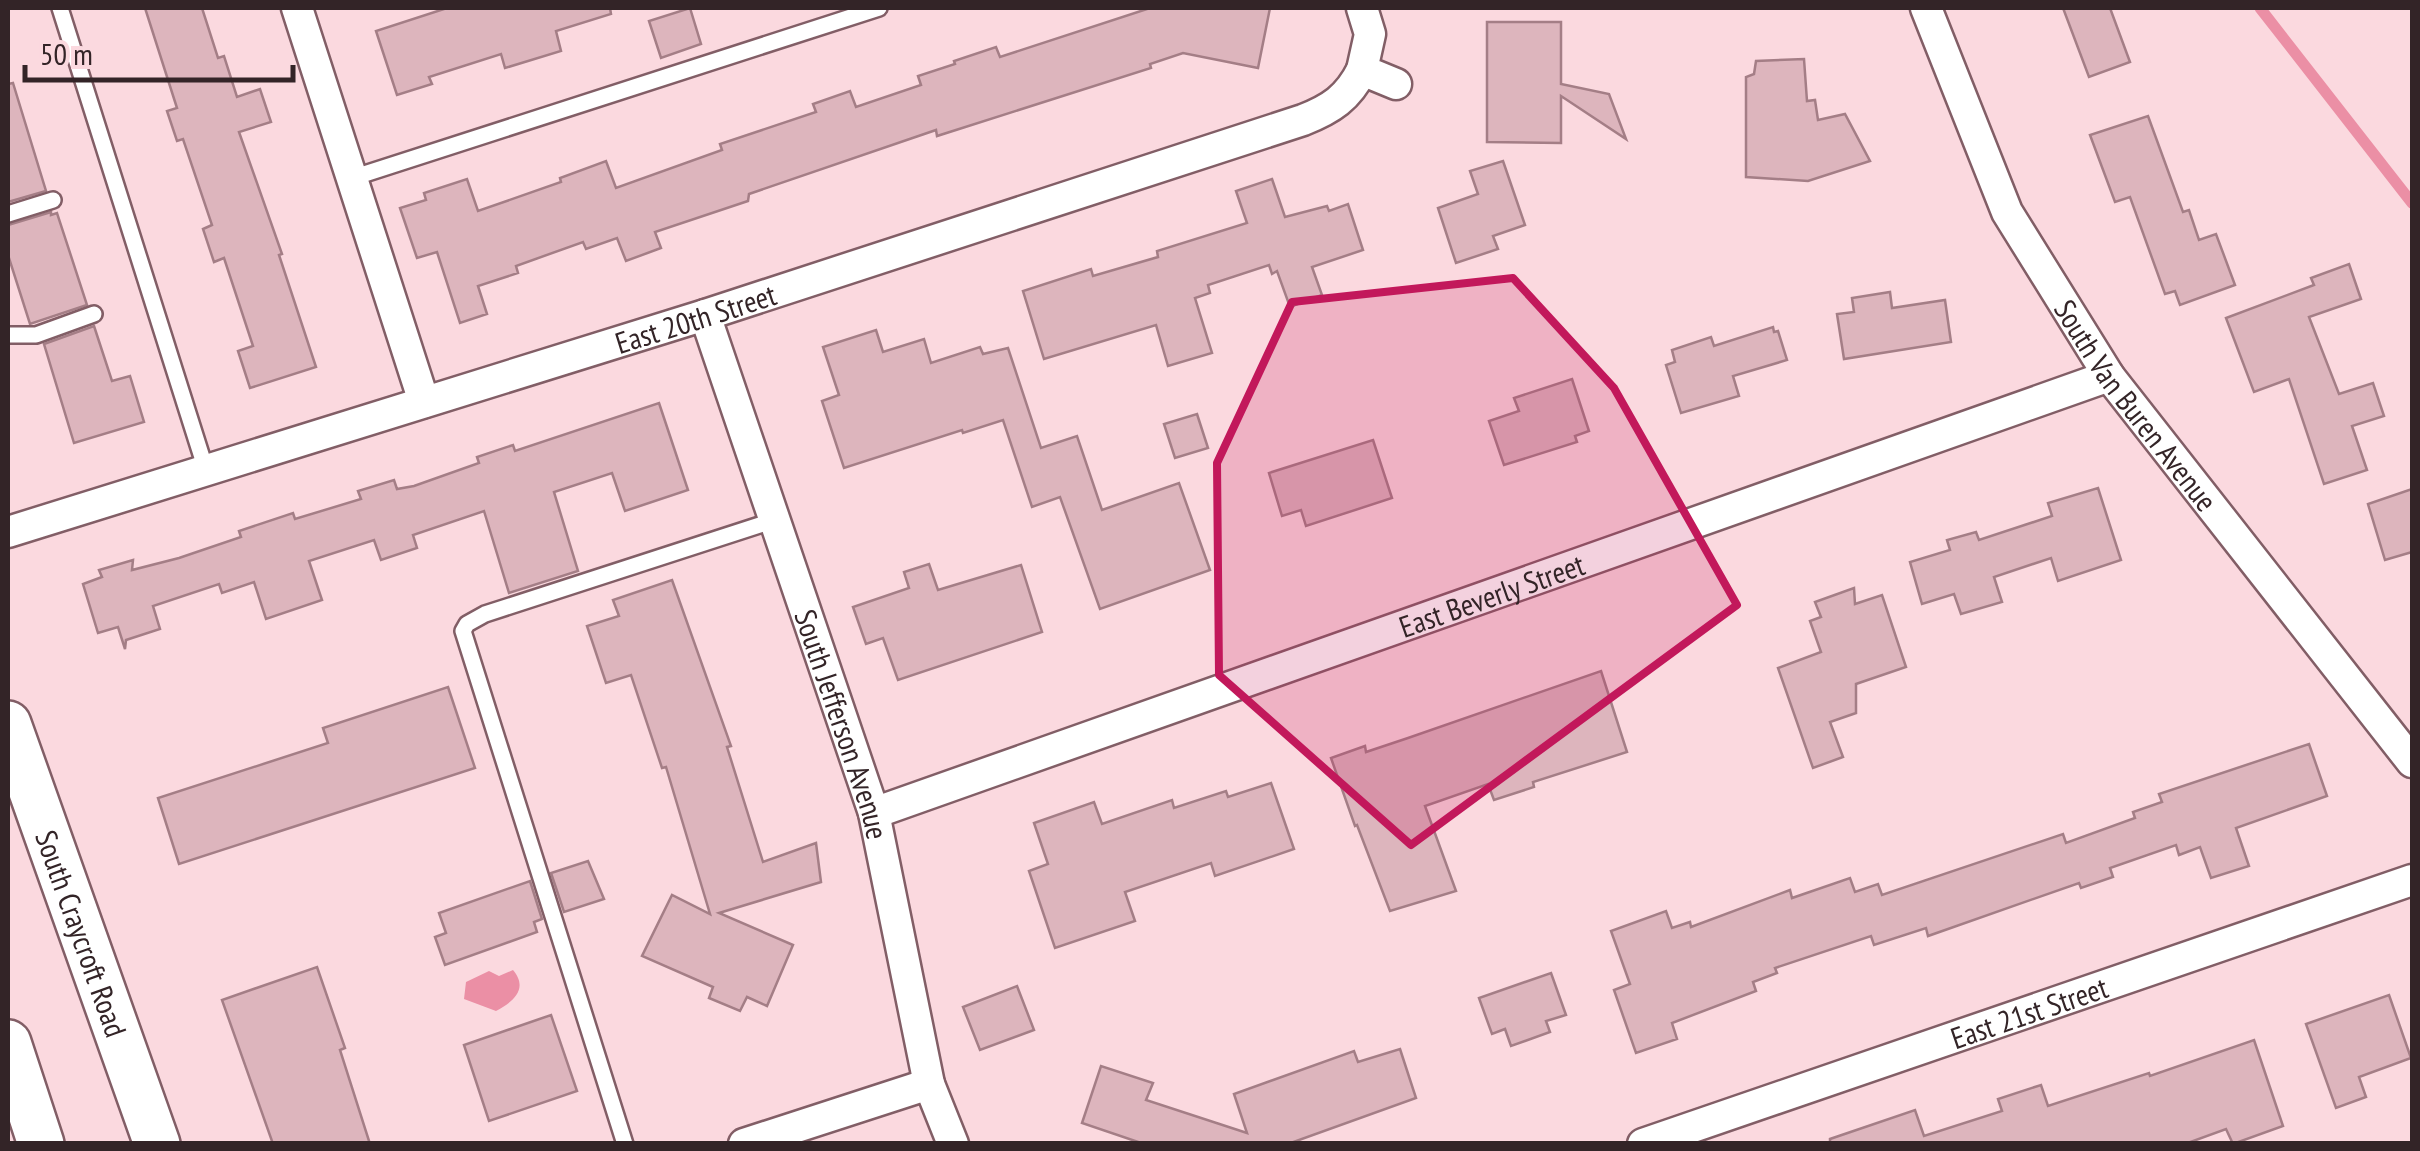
<svg xmlns="http://www.w3.org/2000/svg" width="2420" height="1151" font-family="'PT Sans Narrow',sans-serif">
	<style>
		.water { fill: #eb8fa5 }
		.lines { fill: none; stroke-linecap: round; stroke-linejoin: round }
		.stream { stroke: #eb8fa5; stroke-width: 11 }
		.building { fill: #ddb5bd; stroke: #a47e86; stroke-width: 2.5 }
		.service-casing { stroke: #825e66; stroke-width: 20 }
		.minor-casing { stroke: #825e66; stroke-width: 35 }
		.secondary-casing { stroke: #825e66; stroke-width: 50 }
		.service { stroke: #fff; stroke-width: 15 }
		.minor { stroke: #fff; stroke-width: 30 }
		.secondary { stroke: #fff; stroke-width: 45 }
		.marked { fill: #c2185b; fill-opacity: 0.2; stroke: #c2185b; stroke-width: 8; stroke-linejoin: round }
		.labels { text-anchor: middle; dominant-baseline: central; stroke-width: 8; stroke-linejoin: round; paint-order: stroke }
		.street-label { font-size: 30px; fill: #332427; stroke: #fbd9df }
	</style>
	<rect width="100%" height="100%" fill="#fbd9df"/>
	<path class="water" d="M513 970C529 989 513 1002 496 1011L464 999 466 982 489 971 499 976Z"/>
	<g class="lines">
		<polyline class="stream" points="2260,8 2412,203"/>
	</g>
	<g class="building">
		<polygon points="145,8 202,8 218,58 224,56 237,97 260,89 271,122 239,132 282,254 279,255 316,367 250,388 238,351 253,346 224,258 214,262 203,229 212,225 183,139 177,141 167,111 177,108"/>
		<polygon points="447,8 610,8 611,14 556,31 561,51 505,68 501,54 429,77 432,84 397,95 376,31"/>
		<polygon points="690,8 701,44 661,58 649,21"/>
		<polygon points="1150,8 1270,8 1258,68 1183,53 1150,64 1151,68 937,136 936,130 749,194 748,201 655,232 661,248 626,261 617,238 586,249 583,242 516,266 518,273 478,286 487,314 460,323 437,252 417,258 400,208 426,200 424,193 467,179 478,211 561,182 560,178 606,161 616,188 722,150 720,144 816,112 813,104 850,91 856,107 921,85 918,76 955,64 954,61 996,47 1000,57"/>
		<polygon points="2063,8 2110,8 2130,62 2089,77"/>
		<polygon points="1487,22 1561,22 1561,84 1609,94 1626,139 1561,96 1561,143 1487,142"/>
		<polygon points="1804,59 1807,101 1815,100 1818,120 1845,114 1870,161 1808,181 1746,177 1746,77 1754,74 1756,61"/>
		<polygon points="13,83 46,191 8,202 8,84"/>
		<polygon points="2148,116 2183,212 2189,210 2199,240 2216,234 2235,285 2180,305 2175,291 2165,294 2130,197 2115,202 2090,135"/>
		<polygon points="1503,161 1525,225 1493,236 1498,249 1456,263 1438,208 1478,194 1470,171"/>
		<polygon points="1272,179 1285,217 1327,206 1329,211 1348,204 1363,250 1312,267 1322,295 1290,307 1277,271 1272,274 1269,265 1208,285 1210,293 1195,298 1212,353 1168,366 1156,325 1044,359 1023,291 1091,269 1093,276 1158,257 1157,251 1247,223 1236,191"/>
		<polygon points="51,212 51,215 57,213 87,305 30,324 8,255 8,225"/>
		<polygon points="2349,264 2361,299 2309,317 2339,394 2373,383 2384,416 2352,426 2367,470 2324,484 2289,379 2254,392 2226,318 2314,285 2311,278"/>
		<polygon points="1890,292 1892,308 1945,300 1951,342 1844,359 1837,314 1854,312 1852,298"/>
		<polygon points="94,326 112,381 130,376 144,422 74,443 44,344"/>
		<polygon points="1773,327 1774,332 1778,331 1787,360 1733,376 1739,396 1681,413 1666,365 1675,362 1672,350 1711,337 1714,346"/>
		<polygon points="876,330 883,352 924,339 931,363 980,347 983,354 1008,348 1041,448 1077,436 1102,510 1179,483 1210,570 1100,609 1060,497 1032,507 1003,420 963,433 962,430 844,468 822,401 839,395 823,347"/>
		<polygon points="1572,379 1589,431 1575,436 1577,442 1504,465 1489,421 1519,411 1514,398"/>
		<polygon points="659,403 688,490 625,511 612,473 554,492 578,571 509,593 484,511 413,535 417,548 381,560 374,540 309,561 322,600 266,619 254,582 222,593 219,584 153,606 160,629 126,640 125,649 118,627 98,633 83,584 102,577 99,570 133,560 132,570 179,558 241,537 239,531 293,513 295,519 361,499 358,491 394,480 397,489 414,486 479,463 477,457 513,445 515,451"/>
		<polygon points="1197,414 1208,448 1175,458 1164,424"/>
		<polygon points="1373,440 1392,498 1306,526 1301,510 1282,516 1269,473"/>
		<polygon points="2098,488 2121,560 2058,581 2051,558 1994,577 2002,602 1961,614 1954,594 1922,604 1910,562 1950,550 1947,540 1976,532 1979,540 2052,516 2048,503"/>
		<polygon points="2412,489 2412,552 2385,560 2368,504"/>
		<polygon points="929,564 938,590 1021,565 1042,632 898,680 883,638 866,644 853,607 909,588 904,572"/>
		<polygon points="672,580 731,746 727,747 763,862 816,843 821,882 719,913 793,945 767,1006 747,997 740,1011 709,998 713,987 642,956 672,895 710,914 666,767 662,768 631,675 606,683 587,626 619,616 613,600"/>
		<polygon points="1854,588 1855,604 1882,595 1906,667 1856,684 1856,713 1830,722 1843,757 1813,768 1778,668 1821,652 1810,621 1821,617 1815,602"/>
		<polygon points="1601,671 1627,752 1533,782 1534,787 1494,800 1488,784 1425,806 1456,891 1390,911 1357,825 1355,826 1331,758 1365,746 1366,752 1408,738"/>
		<polygon points="448,687 475,768 179,864 158,798 328,743 323,728"/>
		<polygon points="2309,744 2327,796 2236,828 2249,866 2211,878 2200,847 2179,855 2176,845 2110,868 2113,877 2081,888 2079,883 1928,936 1926,928 1874,945 1871,936 1775,968 1777,973 1753,982 1756,991 1672,1023 1677,1039 1636,1053 1614,990 1630,984 1611,931 1666,911 1672,928 1690,922 1691,927 1790,890 1792,898 1850,878 1855,892 1878,884 1882,895 2063,834 2066,843 2135,818 2133,812 2162,802 2159,794"/>
		<polygon points="1271,783 1294,849 1215,876 1211,863 1125,892 1135,921 1055,948 1029,871 1048,864 1034,823 1094,802 1102,824 1172,800 1174,808 1226,791 1228,797"/>
		<polygon points="588,861 604,899 564,912 551,873"/>
		<polygon points="530,881 542,919 534,922 537,932 445,965 435,937 446,933 439,913"/>
		<polygon points="317,967 345,1048 340,1050 370,1144 273,1144 222,1000"/>
		<polygon points="1551,973 1566,1015 1546,1021 1550,1032 1511,1046 1505,1029 1492,1034 1479,998"/>
		<polygon points="1017,986 1034,1030 980,1050 963,1007"/>
		<polygon points="2389,995 2411,1058 2359,1077 2366,1097 2336,1108 2306,1024"/>
		<polygon points="551,1015 577,1091 489,1121 464,1045"/>
		<polygon points="2254,1040 2283,1126 2233,1144 2226,1129 2185,1144 1830,1144 1830,1139 1915,1110 1924,1136 2002,1111 1998,1099 2041,1085 2048,1106 2149,1073 2150,1076"/>
		<polygon points="1400,1049 1416,1098 1288,1144 1144,1144 1082,1123 1101,1066 1153,1083 1146,1100 1247,1133 1234,1094 1354,1051 1358,1062"/>
	</g>
	<g class="lines">
		<defs>
			<g id="service">
				<polyline points="60,8 206,470"/>
				<polyline points="352,178 879,8"/>
				<polyline points="8,214 53,200"/>
				<polyline points="8,335 36,335 94,314"/>
				<polyline points="625,1144 463,631 467,624 485,614 775,520"/>
			</g>
			<g id="minor">
				<polyline points="297,8 424,402"/>
				<polyline points="1362,8 1370,34 1362,70 1396,84"/>
				<path id="s1" d="M1926 8 2007 212 2109 376 2412 762"/>
				<path id="s2" d="M705 315 874 813 929 1084 953 1144"/>
				<path id="s3" d="M8 532 705 315 1303 120C1331 109 1348 98 1362 70"/>
				<path id="s4" d="M874 813 2109 376"/>
				<polyline points="744,1144 929,1084"/>
				<path id="s5" d="M1643 1144 2412 880"/>
			</g>
			<g id="secondary">
				<path id="s6" d="M8 724 157 1144"/>
				<polyline points="8,1043 41,1144"/>
			</g>
		</defs>
		<use href="#service" class="service-casing"/>
		<use href="#minor" class="minor-casing"/>
		<use href="#secondary" class="secondary-casing"/>
		<use href="#service" class="service"/>
		<use href="#minor" class="minor"/>
		<use href="#secondary" class="secondary"/>
	</g>
	<path class="marked" d="M1513 278 1614 388 1737 605 1411 845 1219 675 1217 463 1292 302Z"/>
	<g class="labels">
		<g class="street-label">
			<text stroke="none"><textPath href="#s3" startOffset="720">East 20th Street</textPath></text>
			<text stroke="none"><textPath href="#s1" startOffset="452">South Van Buren Avenue</textPath></text>
			<text stroke="none"><textPath href="#s4" startOffset="655">East Beverly Street</textPath></text>
			<text stroke="none"><textPath href="#s2" startOffset="432">South Jefferson Avenue</textPath></text>
			<text stroke="none"><textPath href="#s6" startOffset="222">South Craycroft Road</textPath></text>
			<text stroke="none"><textPath href="#s5" startOffset="408">East 21st Street</textPath></text>
		</g>
	</g>
	<rect width="2420" height="1151" fill="none" stroke="#332427" stroke-width="20"/>
	<path d="M25 65v15h268v-15" fill="none" stroke="#332427" stroke-width="5"/>
	<text x="40" y="65" font-size="30" fill="#332427" stroke="#fbd9df" stroke-width="8" paint-order="stroke">50 m</text>
</svg>
